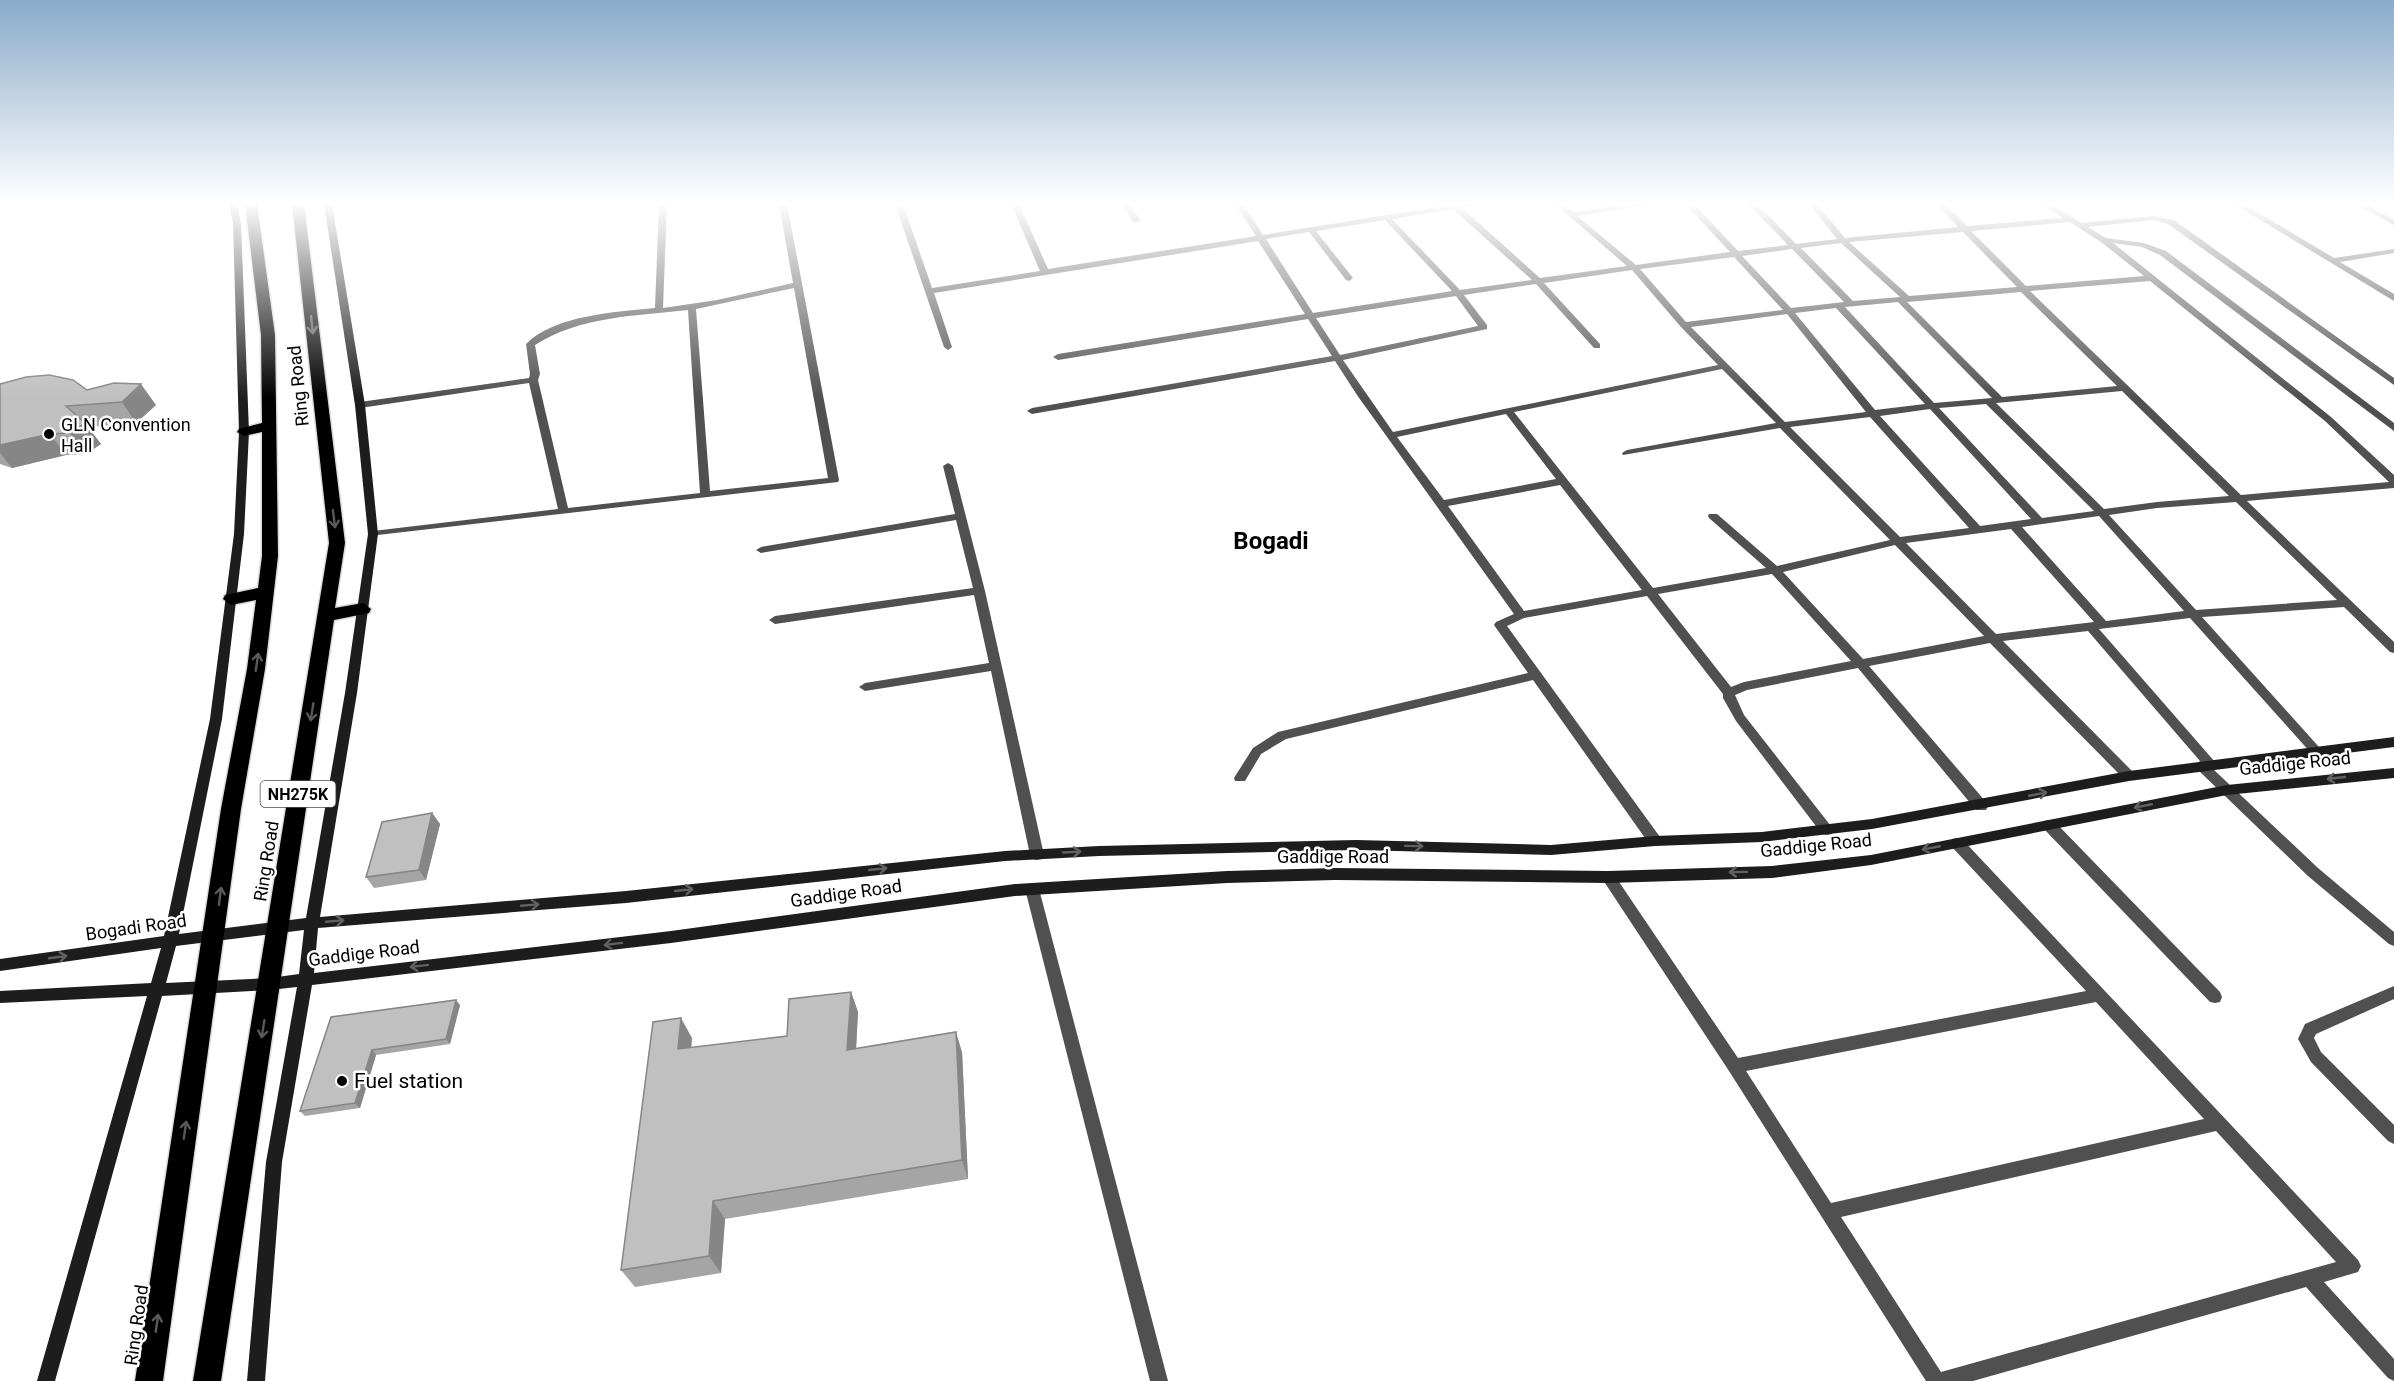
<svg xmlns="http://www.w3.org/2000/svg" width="2394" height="1381" font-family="Roboto,sans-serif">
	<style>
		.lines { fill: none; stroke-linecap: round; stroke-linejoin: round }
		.highway-casing { stroke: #dbdbdb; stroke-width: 3 }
		.lane { fill: #505050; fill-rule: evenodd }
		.street { fill: #505050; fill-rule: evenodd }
		.secondary { fill: #1d1d1d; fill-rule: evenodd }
		.highway { fill: #000; fill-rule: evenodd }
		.wall { fill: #a5a5a5 }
		.shaded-wall { fill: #868686 }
		.building { fill: #c0c0c0; stroke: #868686; stroke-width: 1.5 }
		.oneway { stroke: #595959 }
		.oneway2 { stroke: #616161 }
		.poi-dot { fill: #000; stroke: #fff; stroke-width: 2 }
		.labels { text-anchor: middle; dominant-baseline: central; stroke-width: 5; stroke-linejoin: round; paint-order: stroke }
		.shield { fill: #fff; stroke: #4c4c4c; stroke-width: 1.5 }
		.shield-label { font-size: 16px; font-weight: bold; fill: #000 }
		.street-label { font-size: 18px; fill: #000; stroke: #fff }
		.poi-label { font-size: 18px; fill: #000; stroke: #fff; text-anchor: start }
		.near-poi-label { font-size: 21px; fill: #000; stroke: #fff; text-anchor: start }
		.district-label { font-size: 24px; font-weight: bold; fill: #000; stroke: #fff }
	</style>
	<rect width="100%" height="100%" fill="#fff"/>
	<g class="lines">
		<defs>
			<g id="highway">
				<polygon points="245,204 257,204 275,335 278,556 265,669 241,809 163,1381 135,1381 221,809 247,669 256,600 231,605 223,599 225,595 258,588 262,556 262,432 244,436 237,432 239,429 262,423 261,335"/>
				<polygon points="292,204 304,204 345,543 335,608 363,603 371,609 369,613 334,620 221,1381 193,1381 329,543"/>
			</g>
		</defs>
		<use href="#highway" class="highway-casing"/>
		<polygon class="lane" points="1032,883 1037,885 1039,889 1168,1381 1150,1381 1025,889 1027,885"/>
		<g class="street">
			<path d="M659 204H667L663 308 717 300 793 283 779 204H787L839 480 838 482 369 536 368 534 373 531 558 509 529 383 360 408 355 405 360 402 529 378 530 374 526 344C555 315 615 312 655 308ZM794 288 828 478 710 491 696 309ZM688 310 700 493 568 508 538 380 540 374 535 345C580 316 636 316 688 310Z"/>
			<path d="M895 204H903L932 288 1040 271 1011 204H1019L1048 269 1256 236 1235 204H1243L1263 235 1455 204H1476L1462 208 1540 278 1627 266 1555 204H1564L1573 212 1628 204H1653L1577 216 1636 265 1730 252 1685 204H1694L1738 251 1788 245 1748 204H1757L1796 244 1837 239 1809 204H1817L1845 238 1958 227 1936 204H1945L1967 226 2063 218 2041 204H2051L2081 223 2154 216 2174 220 2394 378V385L2168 224 2154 220 2088 227 2106 238 2144 243 2166 251 2394 423V431L2160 255 2142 247 2113 243 2331 417 2394 475V488L2247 501 2394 642V653L2390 652 2344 607 2202 617 2319 747 2321 750 2319 753H2311L2190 618 2099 629 2215 762 2217 765 2213 769 2318 868 2394 932V946L2389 944 2308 876 2197 769 2195 766 2200 761 2088 631 2003 641 2134 773 2135 776 2134 779H2124L1990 643 1869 666 1986 802 1988 806 1986 810H1976L1858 668 1747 690 1735 695 1744 715 1834 830 1832 834 1827 835 1822 834 1736 721 1723 698V694L1647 596 1524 618 1507 626 1660 837 1662 841 1660 845 1655 846 1650 845 1533 680 1286 739 1261 754 1245 781H1235L1234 778 1253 748 1278 732 1528 673 1494 625 1496 622 1514 614 1357 395 1335 361 1032 414 1027 411 1032 408 1332 356 1308 319 1058 360 1053 357 1058 354 1305 314 1258 241 934 293 952 347 948 350 944 347ZM1454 209V210L1532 280 1460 290 1392 219ZM1385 220 1452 291 1313 313 1266 239 1309 232 1346 280 1349 281 1353 278 1316 231ZM2070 222 2101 242 2144 276 2026 286 1971 231ZM1963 232 2017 287 1909 296 1849 242ZM1841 243 1900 297 1853 301 1801 248ZM1792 249 1844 302 1791 308 1742 256ZM1734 257 1783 310 1686 322 1640 269ZM1632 270 1681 327 1718 365 1393 432 1343 360 1487 329V325L1464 295 1536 284 1594 348H1600V344L1544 283ZM2150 281 2325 421 2389 482 2241 495 2030 291ZM2021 292 2117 386 2002 397 1907 302ZM1456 296 1478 326 1340 355 1316 318ZM1898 302 1992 398 1934 403 1845 307ZM1836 308 1925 404 1875 410 1795 313ZM1787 314 1866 412 1785 422 1691 327ZM1722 369 1776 423 1627 450 1622 453 1623 455 1780 428 1890 540 1777 566 1717 514H1709L1708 516 1709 518 1766 568 1653 588 1514 412ZM2122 391 2229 496 2157 502 2104 509 1996 403ZM1986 404 2094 511 2042 518 1939 408ZM1930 409 2031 519 1980 526 1880 416ZM1506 414 1556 479 1444 500 1397 437ZM1870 417 1969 528 1900 537 1790 427ZM1560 485 1642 590 1524 611 1448 506ZM2236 502 2337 600 2196 610 2109 515 2157 508ZM2099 516 2184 611 2106 621 2022 527ZM2011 529 2094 622 1996 634 1906 543ZM1895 545 1984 636 1863 659 1783 572ZM1772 574 1851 661 1744 682 1731 687 1658 594Z"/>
			<polygon points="1122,204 1130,204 1140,220 1139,222 1133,222"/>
			<polygon points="2234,204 2244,204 2334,258 2394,249 2394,253 2340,262 2394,294 2394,301"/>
			<polygon points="2355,204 2365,204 2394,220 2394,225"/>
			<polygon points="948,463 953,466 985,591 1044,855 1042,859 1037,860 1032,859 1030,855 991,671 865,691 859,687 865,683 989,663 974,595 775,624 769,620 775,616 973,588 956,520 761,553 756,550 761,547 955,514 943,466"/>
			<polygon points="2049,820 2054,821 2220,992 2222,997 2220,1002 2215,1003 2210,1002 2044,829 2042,825 2044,821"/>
			<path d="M1957 838 1962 839 2358 1260 2361 1266 2358 1272 2324 1282 2394 1359V1381L2388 1378 2306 1287 1973 1381H1926L1729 1071 1601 877 1603 873 1608 871 1613 873 1738 1058 2086 991 1952 847 1950 843 1952 839ZM2096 1002 2204 1119 1831 1203 1746 1071ZM2216 1131 2336 1262 1941 1372 1841 1217Z"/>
			<polygon points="2394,986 2394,999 2316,1034 2314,1038 2321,1052 2394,1125 2394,1144 2388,1141 2311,1062 2298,1039 2305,1024"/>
		</g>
		<path class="secondary" d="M229 204H237L241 223 249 432 244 534 222 719 179 934 306 918 345 693 368 534 355 405 324 204H332L365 405 378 534 357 693 320 917 626 891 1005 851 1099 846 1356 840 1551 845 1655 836 1762 832 1872 819 2129 771 2394 737V747L2129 781 1872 829 1762 842 1655 846 1551 855 1356 850 1099 856 1005 861 626 903 318 928 314 973 671 931 1015 884 1227 871 1335 868 1608 871 1772 866 1871 855 2227 785 2394 768V778L2227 795 1871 865 1772 878 1608 883 1335 880 1227 883 1015 896 671 943 312 985 282 1162 265 1381H247L266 1162 297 987 270 990 162 996 55 1381H37L147 996 0 1003V991L151 983 161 948 0 971V959L164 936 210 719 234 534 239 432 233 223ZM304 930 299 974 270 978 166 983 176 946Z"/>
		<use href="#highway" class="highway"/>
	</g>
	<g class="wall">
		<polygon points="0,384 87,390 156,405 136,423 88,427 101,444 86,454 66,455 12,468 0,464"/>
		<polygon points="432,813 440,824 426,880 374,888 366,877"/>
		<polygon points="851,992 858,1012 856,1048 962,1052 968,1179 725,1219 721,1273 635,1287 621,1270 692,1038 691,1048 787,1036"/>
		<polygon points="460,1005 450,1044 376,1055 360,1108 305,1116 300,1111 331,1017"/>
	</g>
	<g class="shaded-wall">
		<polygon points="141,384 156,405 136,423 122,402"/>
		<polygon points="85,423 101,444 86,454 70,433"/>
		<polygon points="50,434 66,455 12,468 0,453 0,445"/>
		<polygon points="432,813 440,824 426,880 419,870"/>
		<polygon points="851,992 858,1012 855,1069 847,1050"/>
		<polygon points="456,1000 460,1005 450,1044 446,1039"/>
		<polygon points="681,1018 692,1038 689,1069 678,1049"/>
		<polygon points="956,1032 962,1052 968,1179 962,1160"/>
		<polygon points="372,1050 376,1055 360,1108 355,1103"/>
		<polygon points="713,1201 725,1219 721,1273 709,1256"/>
	</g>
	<g class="building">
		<polygon points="49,375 73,380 87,390 114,383 141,384 122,402 66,406 85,423 70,433 50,434 0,445 0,384 26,377"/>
		<polygon points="432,813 419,870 366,877 382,822"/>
		<polygon points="851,992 847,1050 956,1032 962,1160 713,1201 709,1256 621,1270 653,1022 681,1018 678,1049 787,1036 789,999"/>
		<polygon points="456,1000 446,1039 372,1050 355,1103 300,1111 331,1017"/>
	</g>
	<defs><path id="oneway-shaft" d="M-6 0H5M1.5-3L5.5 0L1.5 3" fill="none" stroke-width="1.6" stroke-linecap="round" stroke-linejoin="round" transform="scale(1.5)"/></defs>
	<g class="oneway">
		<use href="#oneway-shaft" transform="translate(312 325) rotate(84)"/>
		<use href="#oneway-shaft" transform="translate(334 519) rotate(83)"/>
		<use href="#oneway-shaft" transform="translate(257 662) rotate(-82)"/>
		<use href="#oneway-shaft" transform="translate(312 712) rotate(99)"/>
		<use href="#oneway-shaft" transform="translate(220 896) rotate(-83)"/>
		<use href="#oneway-shaft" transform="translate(263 1029) rotate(99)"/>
		<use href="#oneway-shaft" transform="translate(185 1130) rotate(-82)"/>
		<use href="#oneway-shaft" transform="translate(157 1323) rotate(-82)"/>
	</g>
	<g class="oneway2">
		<use href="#oneway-shaft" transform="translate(2336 778) rotate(174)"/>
		<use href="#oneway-shaft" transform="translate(2038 794) rotate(-11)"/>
		<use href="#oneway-shaft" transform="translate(2143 806) rotate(169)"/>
		<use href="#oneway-shaft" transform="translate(1414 846) rotate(1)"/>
		<use href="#oneway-shaft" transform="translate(1931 848) rotate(169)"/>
		<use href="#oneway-shaft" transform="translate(1072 852) rotate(-3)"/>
		<use href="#oneway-shaft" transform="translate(878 869) rotate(-6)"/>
		<use href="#oneway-shaft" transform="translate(1738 872) rotate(179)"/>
		<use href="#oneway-shaft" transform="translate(684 890) rotate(-6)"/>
		<use href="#oneway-shaft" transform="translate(530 905) rotate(-5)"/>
		<use href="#oneway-shaft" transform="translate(335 921) rotate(-5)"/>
		<use href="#oneway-shaft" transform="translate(613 944) rotate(173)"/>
		<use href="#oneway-shaft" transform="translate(58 957) rotate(-8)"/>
		<use href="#oneway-shaft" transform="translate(419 966) rotate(173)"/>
	</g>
	<linearGradient id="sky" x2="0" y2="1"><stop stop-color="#8aabca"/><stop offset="0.51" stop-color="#fff"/><stop offset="1" stop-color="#fff" stop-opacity="0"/></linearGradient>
	<rect width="2394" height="398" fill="url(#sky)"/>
	<g class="poi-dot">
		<circle cx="49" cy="434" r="6"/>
		<circle cx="342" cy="1081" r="6"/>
	</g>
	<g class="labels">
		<rect class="shield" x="260.5" y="781" width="75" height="26" rx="4.5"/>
		<g class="shield-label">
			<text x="298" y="794">NH275K</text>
		</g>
		<g class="street-label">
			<text transform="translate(298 386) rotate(-96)">Ring Road</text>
			<text transform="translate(2295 763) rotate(-6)">Gaddige Road</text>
			<text transform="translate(1816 845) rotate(-6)">Gaddige Road</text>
			<text x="1333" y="856">Gaddige Road</text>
			<text transform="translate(266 861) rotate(-81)">Ring Road</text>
			<text transform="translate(846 893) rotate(-8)">Gaddige Road</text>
			<text transform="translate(136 927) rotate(-8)">Bogadi Road</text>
			<text transform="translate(364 953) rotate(-7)">Gaddige Road</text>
			<text transform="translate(136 1325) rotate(-82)">Ring Road</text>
		</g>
		<g class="poi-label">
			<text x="61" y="424">GLN Convention<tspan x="61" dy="21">Hall</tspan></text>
		</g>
		<g class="near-poi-label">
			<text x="354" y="1081">Fuel station</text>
		</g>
		<g class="district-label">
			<text x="1271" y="541">Bogadi</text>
		</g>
	</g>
</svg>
